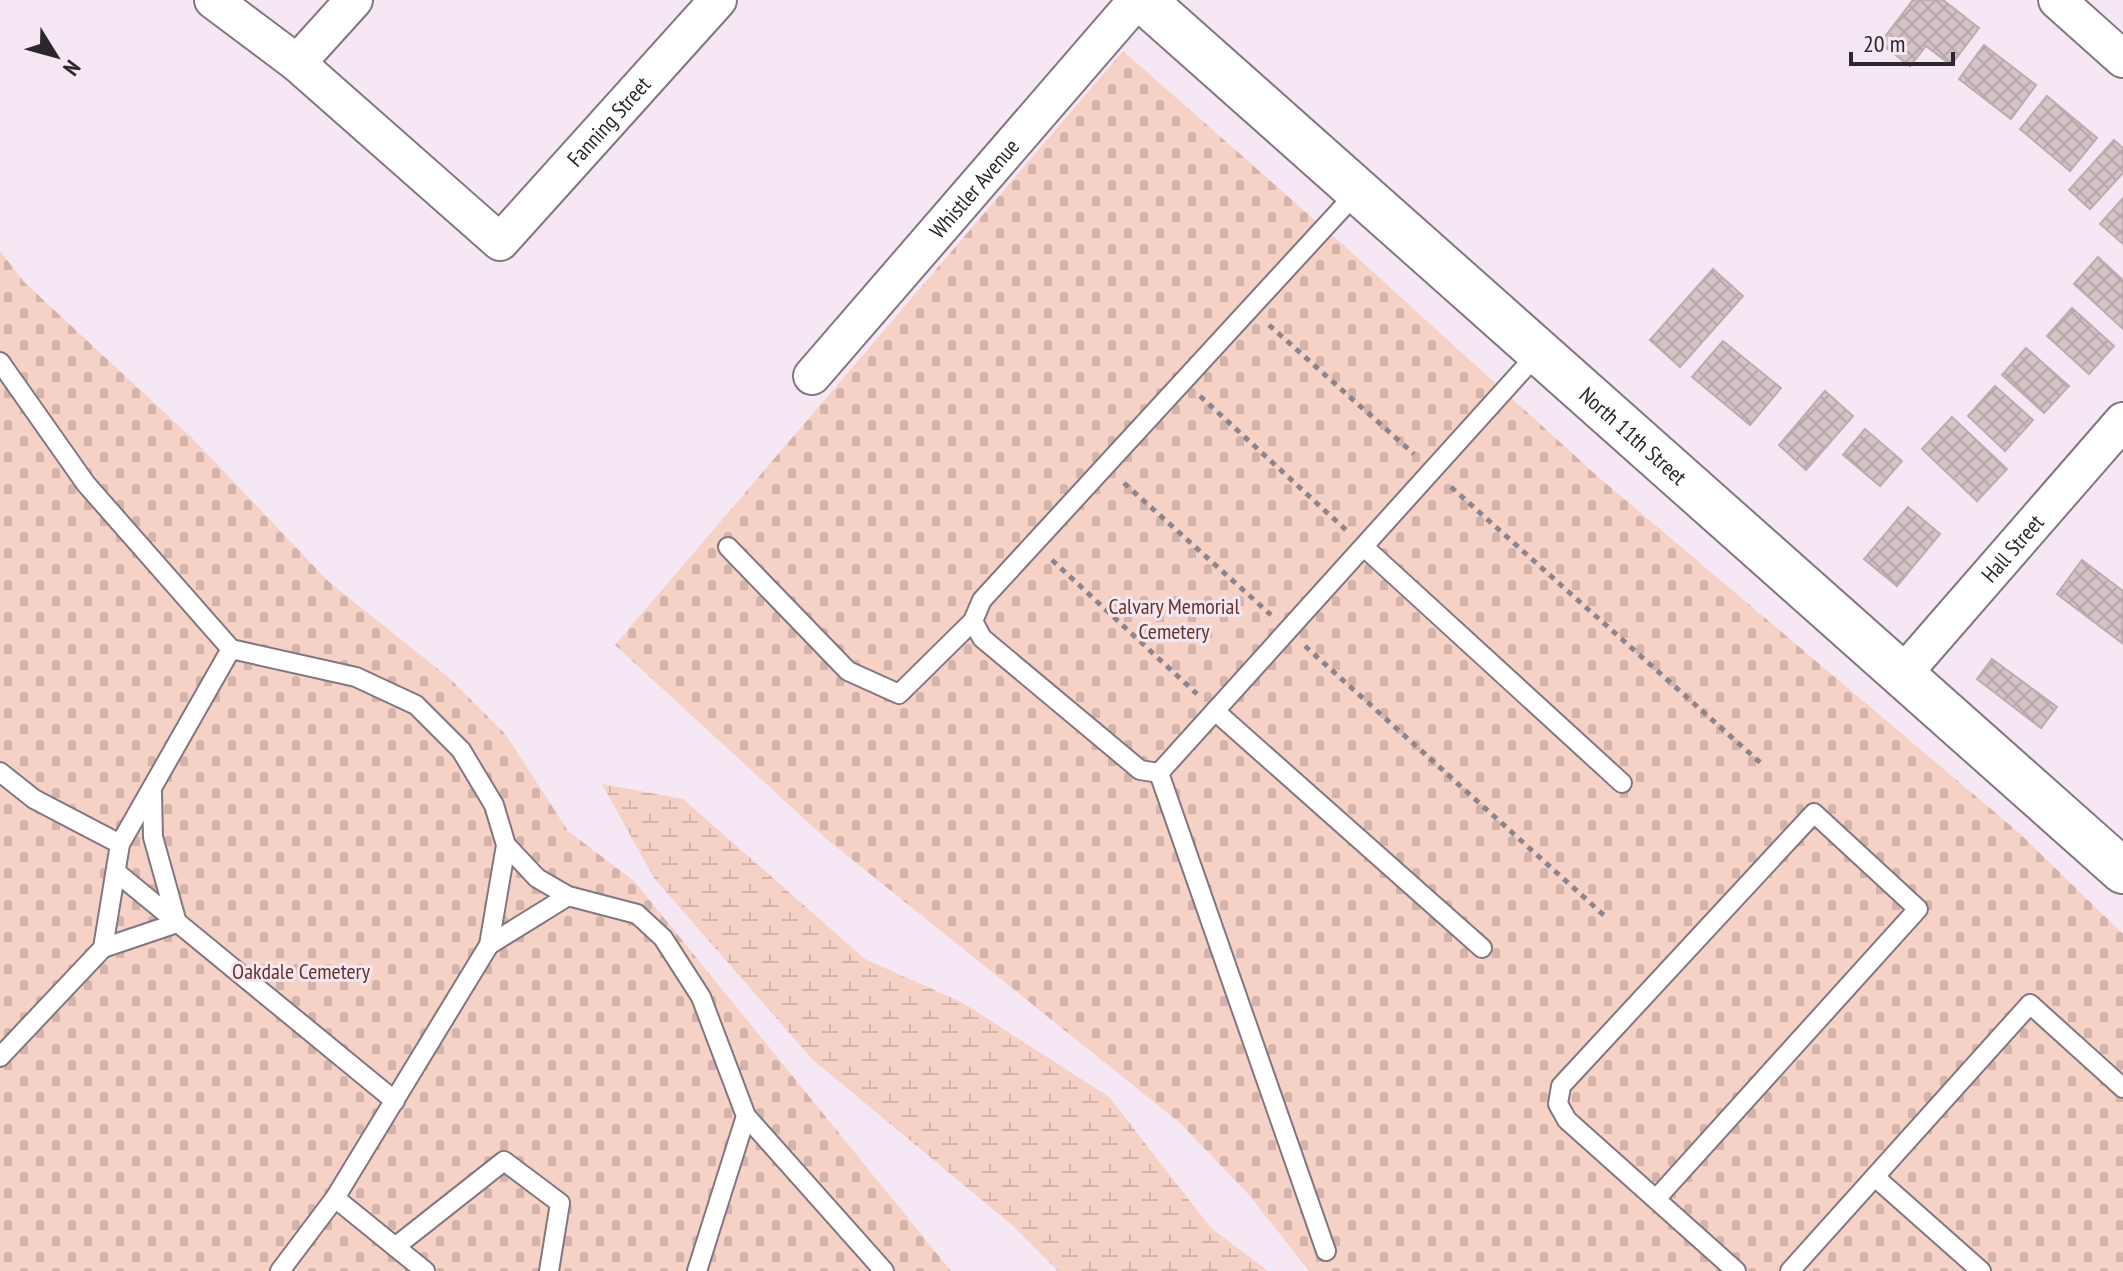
<svg xmlns="http://www.w3.org/2000/svg" width="2123" height="1271" font-family="'PT Sans Narrow',sans-serif">
	<style>
		.wetland { fill: url(#wetland-marsh) }
		.cemetery { fill: url(#cemetery-stones) }
		.building { fill: url(#building-cross-hatch); stroke: #bdabaf; stroke-width: 2 }
		.lines { fill: none; stroke-linecap: round; stroke-linejoin: round }
		.lane-casing { stroke: #827681; stroke-width: 22 }
		.street-casing { stroke: #827681; stroke-width: 40 }
		.secondary-casing { stroke: #827681; stroke-width: 48 }
		.path { stroke: #8d858d; stroke-width: 5; stroke-dasharray: 6 6; stroke-linecap: butt }
		.lane { stroke: #fff; stroke-width: 18 }
		.street { stroke: #fff; stroke-width: 36 }
		.secondary { stroke: #fff; stroke-width: 44 }
		.labels { text-anchor: middle; dominant-baseline: central; stroke-width: 6; stroke-linejoin: round; paint-order: stroke }
		.street-label { font-size: 22px; fill: #2c272c; stroke: #f5e8f4 }
		.park-label { font-size: 22px; fill: #673425; stroke: #f5e8f4 }
	</style>
	<defs>
		<pattern id="wetland-marsh" width="20" height="14" patternUnits="userSpaceOnUse" patternTransform="scale(2)"><rect width="20" height="14" fill="#f6d1c6"/><path d="M1 5h8M5 5V1M11 12h8M15 12V8" fill="none" stroke="#d3b3aa"/></pattern>
		<pattern id="cemetery-stones" width="16" height="16" patternUnits="userSpaceOnUse" patternTransform="scale(2)"><rect width="16" height="16" fill="#f6d1c6"/><path d="M2 7V4a2 2 0 0 1 4 0v3zM10 15v-3a2 2 0 0 1 4 0v3z" fill="#d3b3aa"/></pattern>
		<pattern id="building-cross-hatch" width="8" height="8" patternUnits="userSpaceOnUse" patternTransform="scale(2)"><rect width="8" height="8" fill="#d5c2c6"/><path d="M0 0l8 8M0 8l8-8" fill="none" stroke="#b7a7aa"/></pattern>
	</defs>
	<rect width="100%" height="100%" fill="#f5e8f4"/>
	<polygon class="wetland" points="602,784 683,799 865,959 963,1003 1109,1097 1211,1228 1268,1271 1058,1271 1012,1225 812,1059 654,878"/>
	<g class="cemetery">
		<polygon points="1123,51 1351,252 1596,475 2018,832 2123,934 2123,1271 1309,1271 1249,1195 1180,1123 824,837 615,645"/>
		<polygon points="0,251 24,282 193,439 329,582 448,677 506,735 568,831 634,881 951,1271 0,1271"/>
	</g>
	<g class="building">
		<polygon points="1913,0 1943,0 1979,28 1951,65 1926,46 1910,66 1880,43"/>
		<polygon points="1984,45 2036,85 2011,119 1959,79"/>
		<polygon points="2047,96 2097,138 2070,171 2020,129"/>
		<polygon points="2114,140 2123,148 2123,173 2090,209 2069,190"/>
		<polygon points="2123,198 2123,244 2100,224"/>
		<polygon points="2098,257 2123,280 2123,329 2074,284"/>
		<polygon points="1713,269 1743,296 1680,367 1650,340"/>
		<polygon points="2072,308 2114,346 2089,374 2047,336"/>
		<polygon points="1723,341 1781,388 1750,425 1692,377"/>
		<polygon points="2026,348 2069,386 2044,413 2002,375"/>
		<polygon points="1995,386 2033,420 2005,451 1968,416"/>
		<polygon points="1825,391 1853,416 1806,470 1779,445"/>
		<polygon points="1952,417 2007,469 1977,501 1922,449"/>
		<polygon points="1865,429 1902,461 1880,486 1843,455"/>
		<polygon points="1908,507 1940,534 1897,586 1864,559"/>
		<polygon points="2082,560 2123,591 2122,643 2057,594"/>
		<polygon points="1992,659 2057,707 2041,728 1977,679"/>
	</g>
	<g class="lines">
		<defs>
			<g id="lane">
				<polyline points="1358,191 982,600 973,621 982,638 1140,770 1159,773 1539,352"/>
				<polyline points="0,362 86,484 231,649 356,677 416,705 461,750 494,805 506,845 489,945 335,1198 280,1271"/>
				<polyline points="728,547 848,671 899,694 973,621"/>
				<polyline points="1364,547 1622,783"/>
				<polyline points="1215,711 1482,948"/>
				<polyline points="0,772 34,799 120,844"/>
				<polyline points="1159,773 1326,1251"/>
				<polyline points="506,845 537,878 568,896 637,914 663,938 701,997 746,1116 697,1271"/>
				<polyline points="116,872 395,1101"/>
				<polyline points="489,945 568,896"/>
				<polyline points="103,948 177,923 153,837 152,792"/>
				<polyline points="0,1057 103,948 120,844 231,649"/>
				<polyline points="746,1116 884,1271"/>
				<polyline points="1875,1177 1981,1271"/>
				<polyline points="335,1198 425,1271"/>
				<polyline points="1656,1199 1918,909 1814,813 1561,1086 1558,1104 1567,1120 1736,1271"/>
				<polyline points="395,1247 504,1161 560,1203 549,1271"/>
				<polyline points="1790,1271 2030,1004 2123,1088"/>
			</g>
			<g id="street">
				<path id="s1" d="M213 0 297 63 500 242 718 0"/>
				<polyline points="2057,0 2123,59"/>
				<polyline points="297,63 354,0"/>
				<path id="s2" d="M812 376 1137 0"/>
				<path id="s3" d="M1902 675 2123 421"/>
			</g>
			<g id="secondary">
				<path id="s4" d="M1143 0 2123 871"/>
			</g>
		</defs>
		<use href="#lane" class="lane-casing"/>
		<use href="#street" class="street-casing"/>
		<use href="#secondary" class="secondary-casing"/>
		<g class="path">
			<polyline points="1269,325 1414,454"/>
			<polyline points="1200,396 1346,530"/>
			<polyline points="1124,483 1271,615"/>
			<polyline points="1451,487 1764,766"/>
			<polyline points="1052,560 1197,694"/>
			<polyline points="1305,646 1607,918"/>
		</g>
		<use href="#lane" class="lane"/>
		<use href="#street" class="street"/>
		<use href="#secondary" class="secondary"/>
	</g>
	<g class="labels">
		<g class="street-label">
			<text stroke="none"><textPath href="#s1" startOffset="538">Fanning Street</textPath></text>
			<text stroke="none"><textPath href="#s2" startOffset="248">Whistler Avenue</textPath></text>
			<text stroke="none"><textPath href="#s4" startOffset="656">North 11th Street</textPath></text>
			<text stroke="none"><textPath href="#s3" startOffset="168">Hall Street</textPath></text>
		</g>
		<g class="park-label">
			<text x="1174" y="606">Calvary Memorial<tspan x="1174" dy="25">Cemetery</tspan></text>
			<text x="301" y="971">Oakdale Cemetery</text>
		</g>
	</g>
	<g transform="translate(56 56) rotate(127)" stroke="#f5e8f4" stroke-width="6" paint-order="stroke">
	<path d="M0-6L14 30L0 20L-14 30Z" fill="#2c272c"/>
	<text y="-12" font-size="22" font-weight="bold" text-anchor="middle" fill="#2c272c">N</text>
	</g>
	<path d="M1851 52v12h102v-12" fill="none" stroke="#2c272c" stroke-width="4"/>
	<text x="1863" y="52" font-size="24" fill="#2c272c" stroke="#f5e8f4" stroke-width="6" paint-order="stroke">20 m</text>
</svg>
